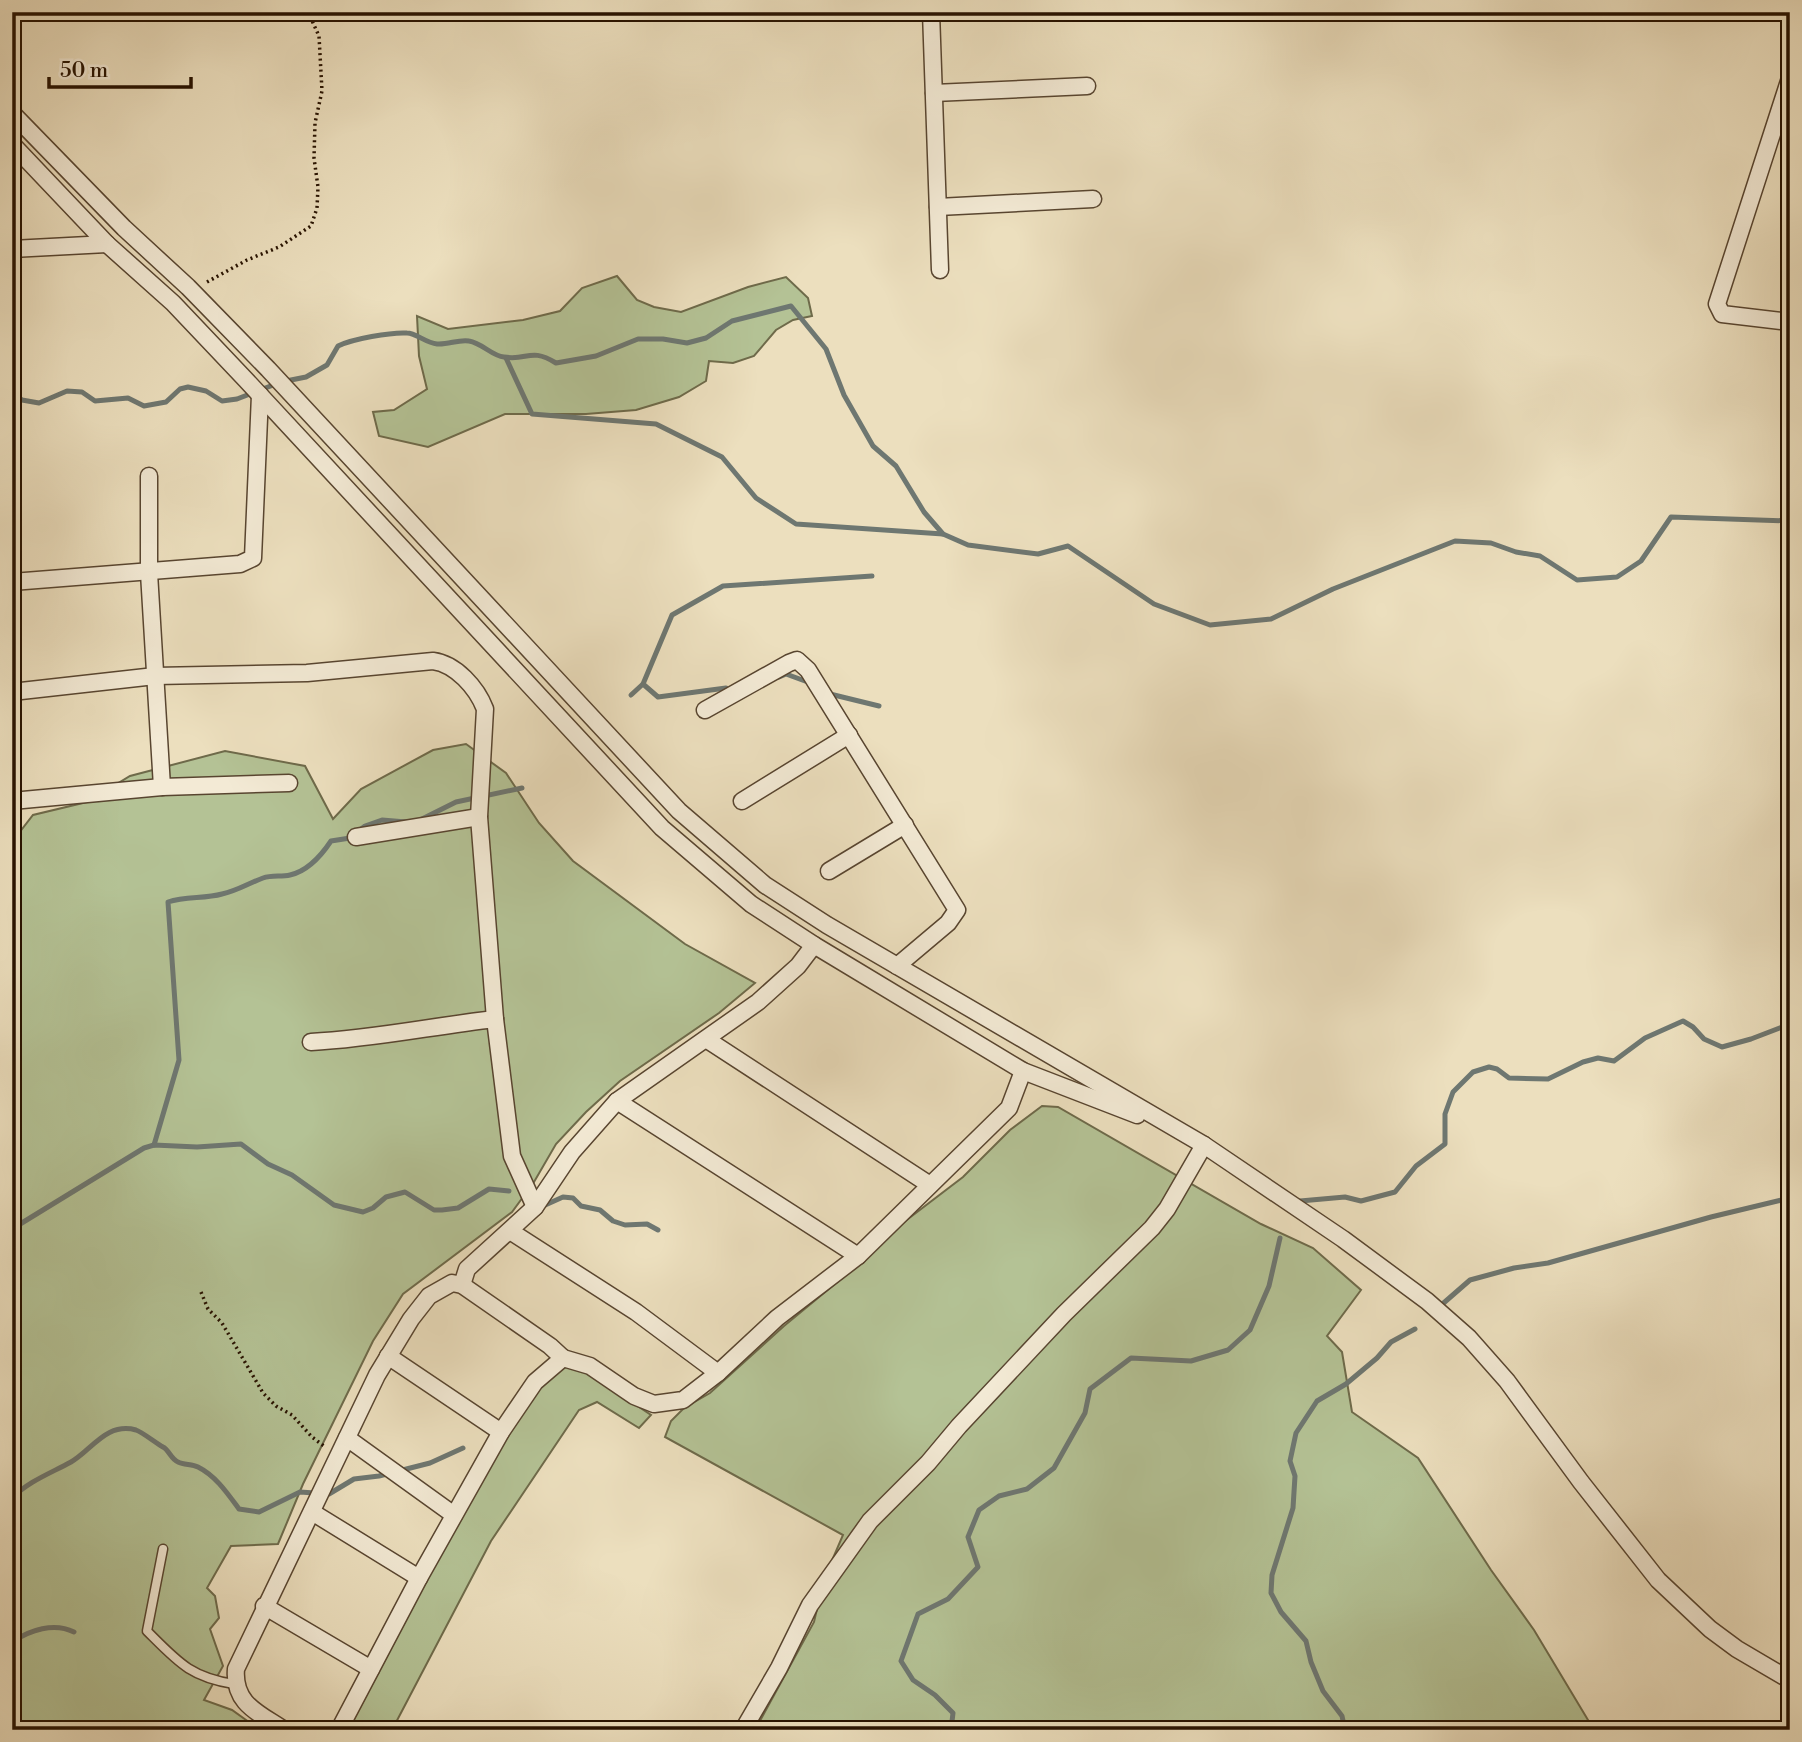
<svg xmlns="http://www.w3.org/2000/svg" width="1802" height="1742" font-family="'Libre Bodoni',serif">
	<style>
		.green { fill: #b4c295; stroke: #6e6a4a; stroke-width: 2 }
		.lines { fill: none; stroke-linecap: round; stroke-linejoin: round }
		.stream { stroke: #6e7771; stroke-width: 5 }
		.service-casing { stroke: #584530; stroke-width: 11 }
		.minor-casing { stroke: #584530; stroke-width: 19 }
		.path { stroke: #271200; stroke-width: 3.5; stroke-dasharray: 2 3.5; stroke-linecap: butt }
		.service { stroke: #f3ead5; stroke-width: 8 }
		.minor { stroke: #f3ead5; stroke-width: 16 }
	</style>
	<rect width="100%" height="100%" fill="#ecdfbe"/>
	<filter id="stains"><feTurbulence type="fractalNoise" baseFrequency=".00286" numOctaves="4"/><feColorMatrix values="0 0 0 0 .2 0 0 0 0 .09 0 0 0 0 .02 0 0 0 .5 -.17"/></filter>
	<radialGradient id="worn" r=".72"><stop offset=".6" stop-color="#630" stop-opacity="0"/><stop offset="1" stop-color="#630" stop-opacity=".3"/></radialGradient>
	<g class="green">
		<polygon points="617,276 637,300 654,307 681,312 748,287 786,277 808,298 812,316 793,320 776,330 754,356 733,363 709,361 706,381 679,397 636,410 586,414 505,414 428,447 379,436 373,412 394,410 427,389 419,356 417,316 448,329 523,320 560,311 582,288"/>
		<polygon points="466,744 506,773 539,823 573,861 685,944 755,983 719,1013 620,1081 586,1112 556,1144 534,1182 512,1212 403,1294 373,1341 303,1484 278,1544 231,1546 207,1588 215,1596 219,1618 210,1629 223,1666 204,1700 232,1710 260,1730 12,1730 12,920 18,906 12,901 12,842 33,815 87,802 130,776 225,751 305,766 333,819 361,789 433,750"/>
		<polygon points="1042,1106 1058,1107 1261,1224 1313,1248 1361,1290 1327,1336 1342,1352 1352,1412 1418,1458 1491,1570 1534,1630 1594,1730 755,1730 814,1622 824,1579 843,1535 665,1437 671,1421 684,1408 710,1393 784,1326 853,1269 887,1235 963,1177 1010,1130"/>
		<polygon points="576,1365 651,1415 639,1428 597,1402 579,1410 491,1541 392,1730 348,1730 481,1477 538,1390 563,1367"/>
	</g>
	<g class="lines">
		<g class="stream">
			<polyline points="506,358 532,414 656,424 722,457 756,498 796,524 943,534"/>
			<path d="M12 394 22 400 39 403 67 391 82 392 95 401 128 398 144 406 166 402 180 389 188 387 206 391 222 401 237 399 281 382 306 377 327 365 338 346C352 339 391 332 407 333 416 333 426 343 437 344 448 345 459 339 469 341 482 343 492 356 504 357 528 361 530 347 556 363L596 356 638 339H663L687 343 706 338 732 321 791 306 826 349 844 395 873 446 896 466 924 512 943 534 968 545 1038 554 1068 546 1154 604 1210 625 1271 619 1333 589 1455 541 1491 543 1516 552 1540 556 1577 580 1617 577 1641 561 1671 517 1790 521"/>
			<polyline points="779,677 786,674 805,681"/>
			<polyline points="643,684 672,615 723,586 872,576"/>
			<polyline points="830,694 879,706"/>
			<polyline points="631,695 643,684 658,697 726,688"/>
			<polyline points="422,819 456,802 522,788"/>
			<path d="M154 1145 179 1060 168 902C186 896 204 899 222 894 237 891 249 883 263 878 272 875 281 877 290 875 308 871 321 856 331 841L350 838 365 826 382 820 406 822"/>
			<polyline points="1300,1201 1345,1197 1361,1201 1395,1192 1416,1166 1445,1144 1445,1114 1453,1092 1473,1072 1489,1067 1497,1069 1509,1078 1548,1079 1583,1062 1598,1058 1614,1061 1645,1038 1683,1021 1693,1027 1704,1039 1722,1047 1751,1039 1790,1024"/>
			<polyline points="543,1206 563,1197 573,1198 581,1206 600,1210 613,1221 625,1225 647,1224 658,1230"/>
			<polyline points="12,1229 144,1148 154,1145 197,1147 241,1144 268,1164 292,1175 334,1205 363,1212 373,1208 386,1197 405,1192 434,1210 442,1210 458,1208 489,1189 509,1191"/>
			<polyline points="1439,1307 1470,1280 1514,1268 1548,1263 1711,1217 1790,1198"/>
			<path d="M12 1498C29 1481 51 1473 71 1462 92 1450 106 1422 136 1430 142 1432 156 1443 163 1447 169 1450 171 1459 178 1462 184 1465 192 1464 198 1467 216 1476 228 1494 239 1509L259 1512 300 1492 329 1494 354 1479 379 1476 430 1463 463 1448"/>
			<path d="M12 1642C30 1630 54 1622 74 1632"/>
			<polyline points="951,1730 953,1713 935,1695 913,1680 901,1661 918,1614 948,1599 978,1567 968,1537 979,1510 999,1496 1027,1489 1054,1468 1085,1413 1090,1389 1131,1358 1191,1361 1228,1350 1250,1330 1269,1286 1280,1238"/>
			<polyline points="1345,1730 1342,1716 1323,1691 1311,1662 1306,1641 1281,1612 1271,1593 1272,1575 1293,1508 1295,1476 1290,1461 1296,1433 1317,1401 1346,1384 1377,1358 1391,1342 1415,1329"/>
		</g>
		<defs>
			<path id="service" d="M163 1549 147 1631C178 1662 190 1677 234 1684"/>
			<g id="minor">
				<polyline points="931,12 940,270"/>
				<polyline points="1790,78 1717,304 1722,314 1790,322"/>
				<polyline points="934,93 1087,86"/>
				<polyline points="12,113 124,228 188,287 268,369 679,811 765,885 827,925 1204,1145 1343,1239 1427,1301 1469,1338 1507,1381 1581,1482 1658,1580 1710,1629 1737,1649 1790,1680"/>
				<polyline points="12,144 107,244 173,303 246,380 662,828 751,904 814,945 1023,1071 1137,1115"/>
				<polyline points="938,207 1093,199"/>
				<polyline points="12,249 107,244"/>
				<polyline points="149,476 149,573 162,787"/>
				<polyline points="12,582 240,564 253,558 260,395"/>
				<path d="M12 692 155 676 307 673 433 661C456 664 477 688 485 709L479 817 495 1019 512 1156 535 1207"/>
				<polyline points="705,710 789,663 797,660 808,670 957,910 948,923 897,966"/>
				<polyline points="12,801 162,787 289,783"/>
				<polyline points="742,801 849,735"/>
				<polyline points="356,837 479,817"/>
				<polyline points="829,871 905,825"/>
				<polyline points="706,1039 930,1185"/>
				<path d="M311 1042C373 1039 433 1026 495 1019"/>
				<polyline points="617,1101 858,1256"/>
				<polyline points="510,1231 636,1312 718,1373"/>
				<polyline points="462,1285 467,1269 535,1207 572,1152 617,1101 758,1002 798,966 814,945"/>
				<polyline points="388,1356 501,1432"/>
				<polyline points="347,1438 454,1515"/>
				<polyline points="312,1512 419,1578"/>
				<polyline points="264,1606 371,1669"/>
				<path d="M284 1730C259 1713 233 1704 236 1669L377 1375 411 1319 429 1296 452 1283 462 1285 550 1346 563 1358"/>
				<polyline points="339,1730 419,1578 501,1432 535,1382 563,1358 590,1366 634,1396 654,1404 683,1400 718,1373 777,1318 858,1256 1009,1108 1023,1071"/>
				<polyline points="743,1730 779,1668 810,1605 870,1521 928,1463 959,1426 1064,1314 1152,1228 1167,1209 1204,1145"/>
			</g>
		</defs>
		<use href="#service" class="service-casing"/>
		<use href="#minor" class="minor-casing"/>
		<g class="path">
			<polyline points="207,282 247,260 279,247 311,226 317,208 318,187 314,158 315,123 322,91 319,36 308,12"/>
			<polyline points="201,1292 208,1309 222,1323 263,1393 276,1406 292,1415 312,1437 324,1446"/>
		</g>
		<use href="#service" class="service"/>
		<use href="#minor" class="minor"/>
	</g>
	<rect width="1802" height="1742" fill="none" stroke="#ecdfbe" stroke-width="42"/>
	<rect x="14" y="14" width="1774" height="1714" fill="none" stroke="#271200" stroke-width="3.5"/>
	<rect x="21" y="21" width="1760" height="1700" fill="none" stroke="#271200" stroke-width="2"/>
	<path d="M49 77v10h142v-10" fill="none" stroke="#271200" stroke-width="3.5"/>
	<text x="60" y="77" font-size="21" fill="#271200" stroke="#f3ead5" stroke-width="5" paint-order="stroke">50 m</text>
	<rect width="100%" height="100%" filter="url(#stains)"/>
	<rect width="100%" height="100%" fill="url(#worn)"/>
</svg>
